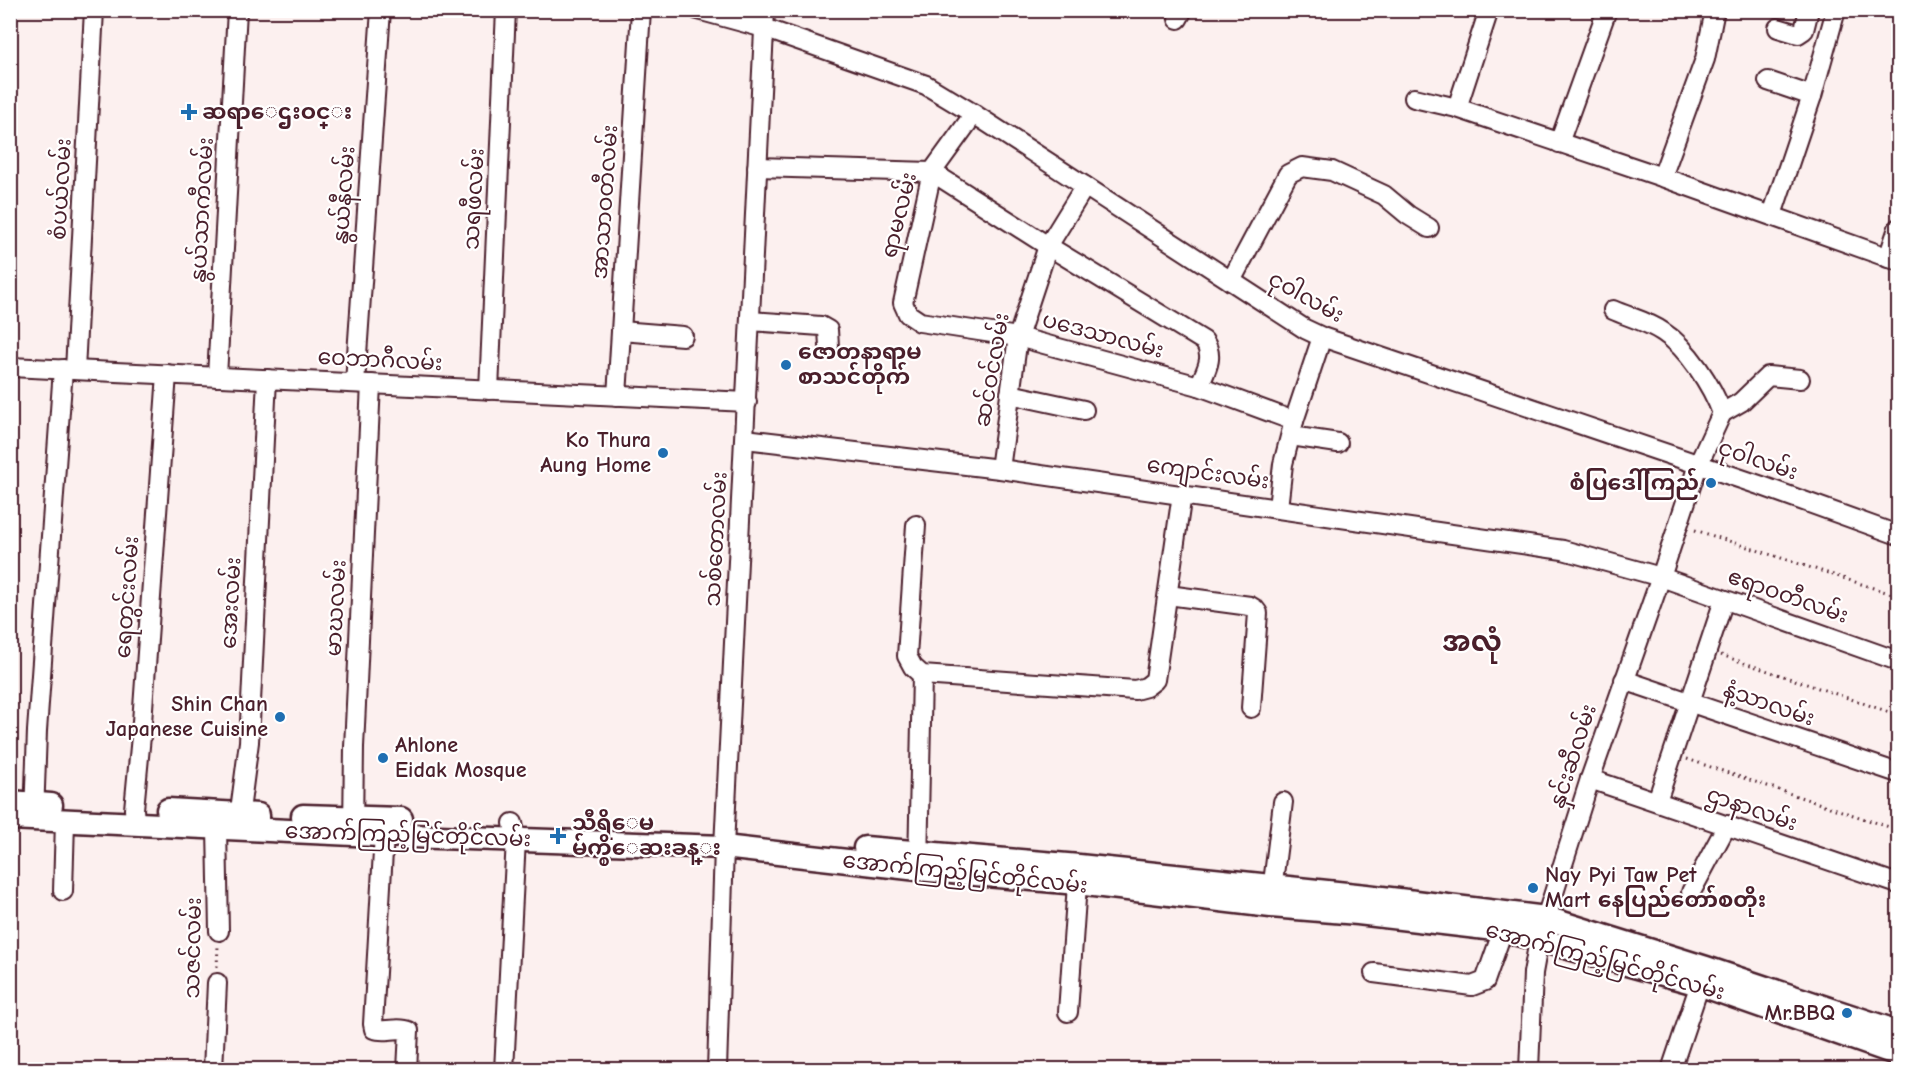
<svg xmlns="http://www.w3.org/2000/svg" width="1909" height="1080" font-family="'Comic Neue','Noto Sans Myanmar',sans-serif">
	<style>
		.lines { fill: none; stroke-linecap: round; stroke-linejoin: round }
		.minor-casing { stroke: #4a1f2b; stroke-width: 22 }
		.major-casing { stroke: #4a1f2b; stroke-width: 27 }
		.path { stroke: #4a1f2b; stroke-width: 3; stroke-dasharray: 1.5 4.5; stroke-linecap: butt }
		.minor { stroke: #fff; stroke-width: 18 }
		.major { stroke: #fff; stroke-width: 22 }
		.poi-dot { fill: #1f6fb2; stroke: #fff; stroke-width: 2 }
		.labels { text-anchor: middle; dominant-baseline: central; stroke-width: 4.5; stroke-linejoin: round; paint-order: stroke }
		.poi-label { font-size: 22px; font-weight: bold; fill: #4a1f2b; stroke: #fff; text-anchor: start }
		.street-label { font-size: 22px; fill: #4a1f2b; stroke: #fff }
		.district-label { font-size: 28px; font-weight: bold; fill: #4a1f2b; stroke: #fff }
	</style>
	<rect width="100%" height="100%" fill="#fcf0ef"/>
	<filter id="ink" filterUnits="userSpaceOnUse"><feTurbulence type="fractalNoise" baseFrequency=".0167" numOctaves="2"/><feDisplacementMap in="SourceGraphic" scale="12" xChannelSelector="R" yChannelSelector="G"/><feConvolveMatrix kernelMatrix="1 2 1 2 8 2 1 2 1" color-interpolation-filters="sRGB"/></filter>
	<g filter="url(#ink)">
		<g class="lines">
			<defs>
				<g id="minor">
					<polyline points="698,10 764,28 926,85 974,114 1305,329 1322,337 1762,486 1898,535"/>
					<polyline points="1178,19 1183,10"/>
					<polyline points="1778,28 1798,34 1804,30 1809,10"/>
					<polyline points="1768,81 1812,96"/>
					<polyline points="1414,98 1457,108 1662,177 1898,261"/>
					<polyline points="1457,108 1489,10"/>
					<polyline points="974,114 932,172 903,303 908,314 920,322 1018,337 1199,386 1294,421"/>
					<polyline points="1559,143 1607,10"/>
					<path d="M757 167 932 172 1048 246 1204 341C1215 357 1206 370 1199 386"/>
					<polyline points="1662,177 1705,59 1715,10"/>
					<polyline points="1772,215 1812,96 1836,10"/>
					<polyline points="1888,258 1898,228"/>
					<polyline points="1231,281 1288,174 1302,167 1332,171 1384,195 1408,215 1429,228"/>
					<polyline points="750,321 821,326 828,330 829,346"/>
					<polyline points="621,331 683,336"/>
					<polyline points="10,367 747,402"/>
					<polyline points="75,370 94,10"/>
					<polyline points="217,377 237,10"/>
					<polyline points="355,383 381,10"/>
					<polyline points="489,390 506,10"/>
					<polyline points="1010,394 1084,410"/>
					<polyline points="617,396 641,10"/>
					<polyline points="1722,413 1741,402 1768,376 1800,379"/>
					<polyline points="1291,436 1338,443"/>
					<polyline points="745,439 1000,469 1563,550 1661,577 1898,661"/>
					<polyline points="1000,469 1018,337 1048,246 1085,186"/>
					<polyline points="1278,508 1283,464 1294,421 1322,337"/>
					<polyline points="916,525 907,656 913,667 922,675 1135,690 1146,687 1155,680 1182,494"/>
					<polyline points="1168,595 1250,606 1255,609 1258,613 1251,708"/>
					<polyline points="1624,680 1898,773"/>
					<polyline points="1590,779 1898,884"/>
					<polyline points="1657,801 1724,600"/>
					<polyline points="34,816 37,731 63,369"/>
					<polyline points="135,823 134,809 141,736 167,374"/>
					<path d="M383 823 384 834 373 1024 374 1029C386 1033 398 1026 409 1031L407 1070"/>
					<polyline points="238,826 249,742 267,379"/>
					<polyline points="217,828 219,931"/>
					<polyline points="353,830 354,747 371,384"/>
					<polyline points="918,865 922,675"/>
					<polyline points="63,891 65,821"/>
					<polyline points="1691,892 1727,825"/>
					<polyline points="1271,899 1283,802"/>
					<polyline points="1374,973 1472,986 1485,981 1503,930"/>
					<polyline points="1068,1012 1078,870"/>
					<polyline points="213,1070 217,983"/>
					<polyline points="504,1070 516,839 513,823"/>
					<polyline points="717,1070 724,847 765,10"/>
					<path d="M1529 1070 1533 973 1539 940 1590 779 1661 577 1698 465 1722 413C1712 386 1688 348 1663 332 1649 322 1629 317 1613 310"/>
					<polyline points="1671,1070 1704,972"/>
				</g>
				<g id="major">
					<polyline points="10,802 51,805"/>
					<polyline points="168,810 258,815"/>
					<polyline points="303,816 401,819"/>
					<polyline points="10,818 353,834 724,847 918,869 1077,883 1271,906 1358,913 1503,930 1699,984 1898,1054"/>
					<polyline points="865,848 1079,866 1366,896 1546,918 1706,968 1898,1032"/>
				</g>
			</defs>
			<use href="#minor" class="minor-casing"/>
			<use href="#major" class="major-casing"/>
			<g class="path">
				<polyline points="1695,530 1898,596"/>
				<polyline points="1721,655 1898,715"/>
				<polyline points="1687,759 1898,830"/>
				<polyline points="217,967 218,946"/>
			</g>
			<use href="#minor" class="minor"/>
			<use href="#major" class="major"/>
		</g>
	</g>
	<g class="poi-dot">
		<path d="M186 103h6v6h6v6h-6v6h-6v-6h-6v-6h6z"/>
		<circle cx="786" cy="365" r="6"/>
		<circle cx="663" cy="453" r="6"/>
		<circle cx="1711" cy="483" r="6"/>
		<circle cx="280" cy="717" r="6"/>
		<circle cx="383" cy="758" r="6"/>
		<path d="M555 827h6v6h6v6h-6v6h-6v-6h-6v-6h6z"/>
		<circle cx="1533" cy="888" r="6"/>
		<circle cx="1847" cy="1013" r="6"/>
	</g>
	<g class="labels">
		<g class="poi-label">
			<text x="202" y="112">ဆရာေဌးဝင္း</text>
			<text x="798" y="352">ဇောတနာရာမ<tspan x="798" dy="25">စာသင်တိုက်</tspan></text>
			<text x="651" y="440" text-anchor="end">Ko Thura<tspan x="651" dy="25">Aung Home</tspan></text>
			<text x="1699" y="483" text-anchor="end">စံပြဒေါ်ကြည်</text>
			<text x="268" y="704" text-anchor="end">Shin Chan<tspan x="268" dy="25">Japanese Cuisine</tspan></text>
			<text x="395" y="745">Ahlone<tspan x="395" dy="25">Eidak Mosque</tspan></text>
			<text x="572" y="823">သီရိေမ<tspan x="572" dy="25">မ်က္စိေဆးခန္း</tspan></text>
			<text x="1545" y="875">Nay Pyi Taw Pet<tspan x="1545" dy="25">Mart နေပြည်တော်စတိုး</tspan></text>
			<text x="1835" y="1013" text-anchor="end">Mr.BBQ</text>
		</g>
		<g class="street-label">
			<text transform="translate(61 189) rotate(-87)">စံပယ်လမ်း</text>
			<text transform="translate(344 195) rotate(-86)">နွယ်နီလမ်း</text>
			<text transform="translate(474 199) rotate(-87)">သရဖီလမ်း</text>
			<text transform="translate(605 202) rotate(-86)">အာသာဝတီလမ်း</text>
			<text transform="translate(202 210) rotate(-87)">နွယ်သာကီလမ်း</text>
			<text transform="translate(899 215) rotate(-76)">ရာမလမ်း</text>
			<text transform="translate(1306 297) rotate(29)">ငုဝါလမ်း</text>
			<text transform="translate(1103 335) rotate(15)">ပဒေသာလမ်း</text>
			<text transform="translate(380 360) rotate(3)">ဝေဘာဂီလမ်း</text>
			<text transform="translate(992 370) rotate(-80)">ဆင်ဝင်လမ်း</text>
			<text transform="translate(1758 460) rotate(19)">ငုဝါလမ်း</text>
			<text transform="translate(1208 473) rotate(8)">ကျောင်းလမ်း</text>
			<text transform="translate(716 539) rotate(-87)">သစ်တောလမ်း</text>
			<text transform="translate(1788 596) rotate(19)">ဧရာဝတီလမ်း</text>
			<text transform="translate(127 597) rotate(-86)">ရေတွင်းလမ်း</text>
			<text transform="translate(231 603) rotate(-87)">အေးလမ်း</text>
			<text transform="translate(336 608) rotate(-87)">မာဃလမ်း</text>
			<text transform="translate(1769 704) rotate(19)">နံ့သာလမ်း</text>
			<text transform="translate(1573 756) rotate(-72)">နှင်းဆီလမ်း</text>
			<text transform="translate(1752 809) rotate(19)">ဌာနာလမ်း</text>
			<text transform="translate(408 835) rotate(2)">အောက်ကြည့်မြင်တိုင်လမ်း</text>
			<text transform="translate(965 873) rotate(6)">အောက်ကြည့်မြင်တိုင်လမ်း</text>
			<text transform="translate(193 948) rotate(-89)">သဇင်လမ်း</text>
			<text transform="translate(1605 961) rotate(15)">အောက်ကြည့်မြင်တိုင်လမ်း</text>
		</g>
		<g class="district-label">
			<text x="1472" y="642">အလုံ</text>
		</g>
	</g>
	<rect width="1909" height="1080" fill="none" stroke="#fff" stroke-width="36"/>
	<rect x="18" y="18" width="1873" height="1044" fill="none" stroke="#4a1f2b" stroke-width="2" filter="url(#ink)"/>
</svg>
